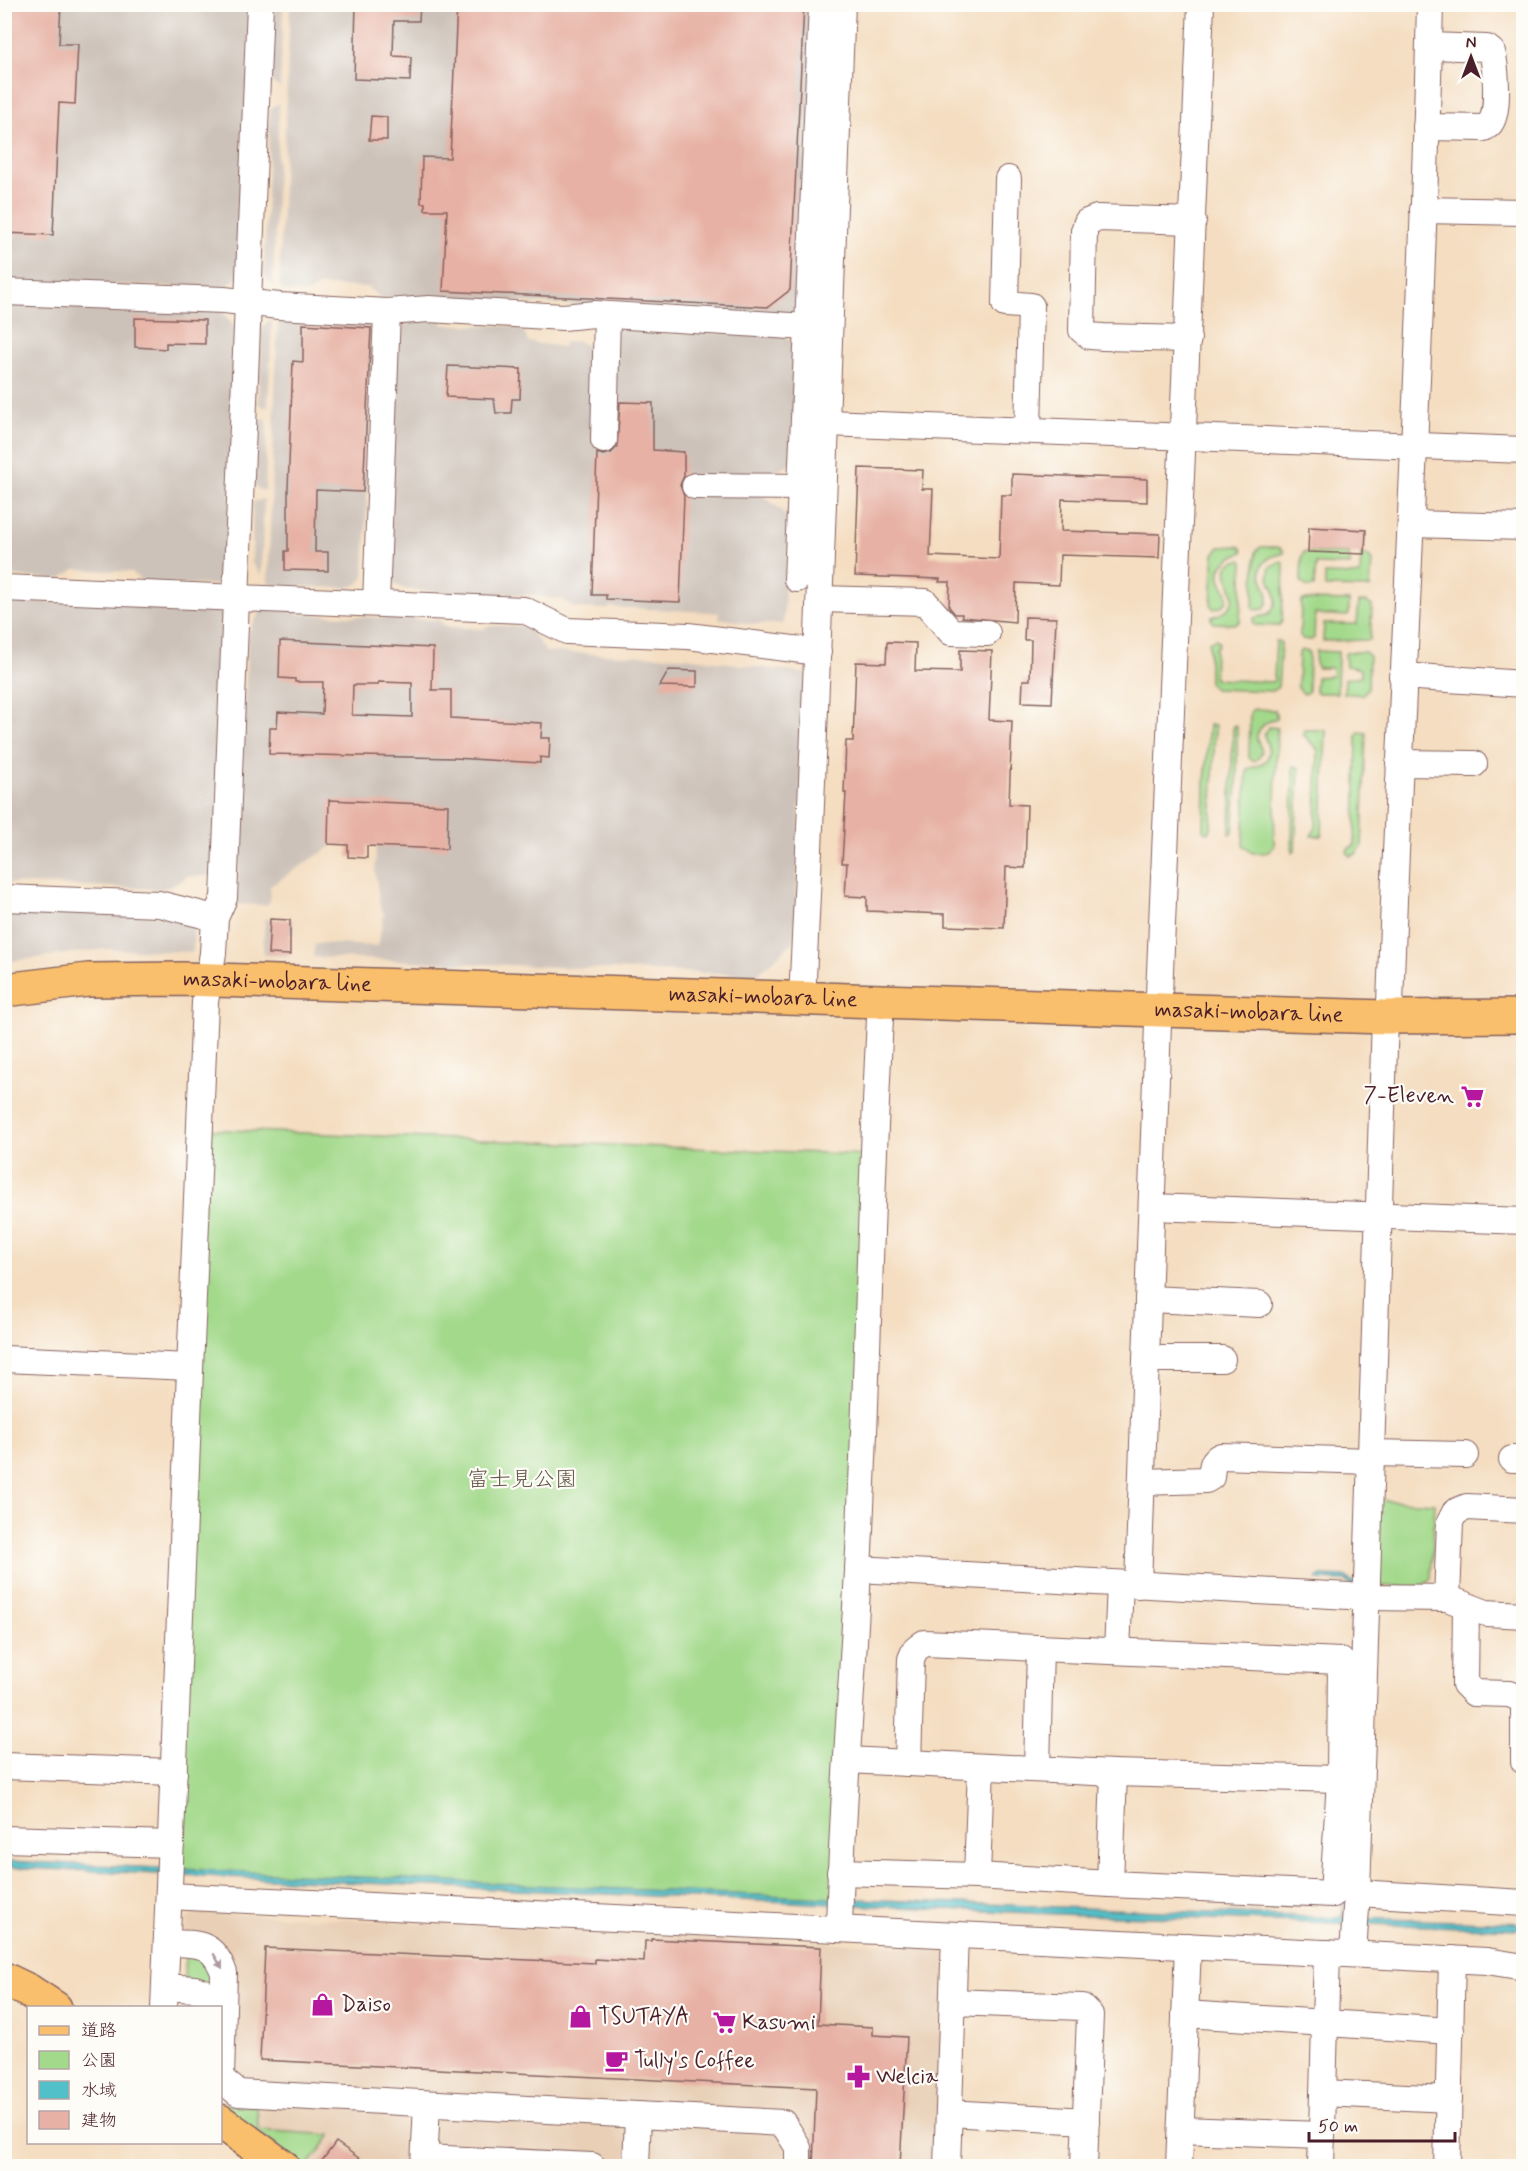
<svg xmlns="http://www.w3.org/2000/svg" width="1528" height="2171" font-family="Mynerve,'Klee One',sans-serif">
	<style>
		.built { fill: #e8cfb6 }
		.industrial { fill: #cdc2b9 }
		.green { fill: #a3d98b; stroke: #767c5b; stroke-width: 1.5 }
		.water { fill: #52c0c8; stroke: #4e707a; stroke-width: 1.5 }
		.building { fill: #e7b2a5; fill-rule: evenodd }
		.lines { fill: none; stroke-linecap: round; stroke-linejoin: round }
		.minor-casing { stroke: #86625f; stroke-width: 28 }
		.major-casing { stroke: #86625f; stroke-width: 36 }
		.minor { stroke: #fff; stroke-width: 26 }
		.major { stroke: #f9bf6c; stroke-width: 33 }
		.oneway { fill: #ae9aa0 }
		.labels { text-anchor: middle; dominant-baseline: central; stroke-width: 4.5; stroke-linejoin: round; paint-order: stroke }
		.street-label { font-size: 22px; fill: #4a1f2b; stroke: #fdfcf7 }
		.poi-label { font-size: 22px; fill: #4a1f2b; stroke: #fdfcf7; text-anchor: start }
		.park-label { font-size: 22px; fill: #655748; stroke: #fdfcf7 }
	</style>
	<rect width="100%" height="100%" fill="#fdfcf7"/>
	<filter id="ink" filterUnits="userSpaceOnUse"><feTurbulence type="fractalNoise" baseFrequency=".0167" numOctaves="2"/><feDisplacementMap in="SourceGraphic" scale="12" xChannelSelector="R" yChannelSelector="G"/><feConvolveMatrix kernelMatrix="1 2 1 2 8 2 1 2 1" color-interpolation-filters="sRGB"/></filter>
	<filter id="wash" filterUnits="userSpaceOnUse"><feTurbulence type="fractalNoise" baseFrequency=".008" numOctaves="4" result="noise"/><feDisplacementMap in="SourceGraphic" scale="24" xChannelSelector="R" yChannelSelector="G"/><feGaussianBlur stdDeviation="1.35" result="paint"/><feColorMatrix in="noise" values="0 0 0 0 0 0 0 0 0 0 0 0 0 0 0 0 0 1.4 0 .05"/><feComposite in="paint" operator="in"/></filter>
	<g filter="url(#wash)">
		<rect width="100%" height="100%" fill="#f4ddc0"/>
		<polygon class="built" points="196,1912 948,1948 938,2166 303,2166 221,2105 220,2008 183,2008 186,1920"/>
		<g class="industrial">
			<polygon points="5,5 251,5 240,275 224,289 5,281"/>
			<polygon points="274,5 283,5 280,88 271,82"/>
			<polygon points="290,5 815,5 800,304 789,316 420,297 381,298 367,287 320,286 308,293 285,292 279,285"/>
			<polygon points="279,103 273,284 268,281 264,272 270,109"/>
			<polygon points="5,301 220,309 237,330 228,561 221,581 216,585 144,583 132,572 75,569 60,579 5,576"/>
			<polygon points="442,318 443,325 514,326 524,331 528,342 563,347 564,343 577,341 586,345 595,353 613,324 657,327 658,334 705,333 785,335 798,350 793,461 762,481 761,494 782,511 791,528 785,581 784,624 752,624 719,618 719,613 709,612 611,607 608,609 575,608 563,600 532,595 448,593 405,589 394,584 389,573 397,338 404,324 409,320"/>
			<polygon points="272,319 268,407 263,407 258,403 261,332 263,326"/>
			<polygon points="278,320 374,323 364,577 358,584 347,588 273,586 268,582"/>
			<polygon points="267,418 265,491 260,490 254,485 257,422"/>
			<polygon points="264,499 261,576 252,563 253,502"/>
			<polygon points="65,599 219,606 225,612 215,870 210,876 186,876 183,880 162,889 5,883 5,600 61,603"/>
			<polygon points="263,607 296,608 297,614 439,620 446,627 485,629 486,626 527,626 546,652 686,657 806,674 794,941 757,975 313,957 315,943 378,946 384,914 380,906 375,871 376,847 367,846 367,858 348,857 348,845 335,844 270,886 270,902 266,905 237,904 248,632"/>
			<polygon points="5,909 165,916 194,920 193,952 105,949 5,962"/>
			<polygon points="265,919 293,920 293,934 290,934 290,956 263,955"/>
		</g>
		<g class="green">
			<path d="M1238 546 1242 548 1243 552C1231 557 1217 563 1220 579 1222 588 1228 588 1227 601L1221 607 1214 609 1211 606 1214 554 1220 547Z"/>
			<path d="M1261 547H1278L1283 550 1284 553C1280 555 1275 555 1271 557 1245 572 1279 591 1264 609L1257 610 1253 609 1256 551Z"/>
			<polygon points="1304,552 1349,554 1350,565 1316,564 1314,587 1307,587 1301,581 1302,556"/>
			<polygon points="1361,554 1366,555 1372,560 1370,588 1325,587 1325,574 1360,575"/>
			<path d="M1241 560 1243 562 1240 621 1236 624 1214 623 1211 619 1212 617C1263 600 1200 566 1241 560Z"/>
			<path d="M1279 562 1283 563 1284 566 1282 622 1278 626 1255 625 1253 623 1254 618 1268 615C1288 593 1263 587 1270 567Z"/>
			<polygon points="1303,600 1349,601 1349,614 1347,616 1315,614 1314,638 1311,640 1302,639 1300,636 1301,603"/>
			<polygon points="1359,602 1367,602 1372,606 1370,640 1323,641 1324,624 1357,624"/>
			<polygon points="1215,639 1219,641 1218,646 1215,648 1214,679 1272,682 1274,680 1276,641 1278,641 1281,643 1278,687 1272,691 1214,689 1209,682 1209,642"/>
			<polygon points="1301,650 1309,652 1308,692 1304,694 1298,688 1299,653"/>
			<polygon points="1316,651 1338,652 1337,693 1319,693 1315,691 1316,677 1333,676 1332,668 1318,668 1315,663"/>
			<polygon points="1348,652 1365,652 1369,655 1368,688 1362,695 1344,693 1345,679 1361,676 1361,669 1346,666 1345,654"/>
			<path d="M1255 709 1275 710 1277 718C1268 721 1256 727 1257 739 1258 744 1262 748 1262 753L1258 759 1253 761 1249 758 1250 714 1252 710Z"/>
			<polygon points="1209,725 1215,726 1211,829 1207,833 1204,831 1205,784"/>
			<polygon points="1235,725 1237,727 1237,782 1233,833 1230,834 1233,728"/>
			<path d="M1269 727 1277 728V731L1274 845C1270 855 1261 853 1252 853L1243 845 1247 769C1258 766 1272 763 1268 747 1267 742 1264 739 1264 733Z"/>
			<polygon points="1304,730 1326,730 1322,836 1311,836 1316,827 1318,750 1303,734"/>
			<polygon points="1359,732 1366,733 1362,846 1356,854 1350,856 1347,852 1348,849 1355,845 1357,734"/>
			<polygon points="1293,766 1299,768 1295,850 1292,852"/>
			<polygon points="199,1129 872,1155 840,1899 170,1870"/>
			<polygon points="1375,1500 1435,1503 1431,1578 1421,1587 1372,1586"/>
			<polygon points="185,1951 194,1951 211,1968 217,1995 184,1980"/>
			<polygon points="220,2105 257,2106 258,2130 331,2135 308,2166 303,2166"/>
		</g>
		<polygon class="water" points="1320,1576 1345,1577 1354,1584 1356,1670 1343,1918 1523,1923 1524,1929 1057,1914 5,1867 5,1861 729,1894 1338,1918 1343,1913 1354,1605 1352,1587 1346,1581 1318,1580 1316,1578"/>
		<g id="blocks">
			<g class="building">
				<polygon points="4,4 61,4 59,44 78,44 75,104 59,103 53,235 4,233"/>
				<polygon points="356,4 420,4 419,21 394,21 393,56 411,57 410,81 354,79"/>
				<polygon points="457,4 804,4 790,290 768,307 443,291 447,210 425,210 425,203 421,203 422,157 450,158"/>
				<polygon points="371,116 387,117 387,140 369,140"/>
				<polygon points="135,318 205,320 205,344 166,343 166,349 135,347"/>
				<polygon points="303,324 371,328 363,492 316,490 315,552 328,552 328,571 285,570 285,551 288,551 288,489 293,361 303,362"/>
				<polygon points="448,366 521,369 520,399 512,399 511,413 496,413 494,399 446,397"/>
				<polygon points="620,402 653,403 653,450 684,452 684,476 680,485 684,496 680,602 606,599 606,595 592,595 597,453 603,455 611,453 617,447"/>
				<polygon points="859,468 923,470 922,489 933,489 930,556 999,559 1001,495 1012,495 1012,474 1147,479 1147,502 1062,499 1061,531 1160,534 1159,558 1060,555 1059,585 1016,583 1015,622 962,617 962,614 955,614 949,607 950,582 939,582 940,579 855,576"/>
				<polygon points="1309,527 1366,530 1365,554 1308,552"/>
				<polygon points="1025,617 1056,618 1052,703 1022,702 1023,680 1030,680 1031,640 1024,640"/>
				<path d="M280 641 433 648 432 690H451V718L542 723 541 738H550L549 758 540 757V763L454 758 269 754 270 728H277L278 712 322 714 323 682H295V679L279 678ZM378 682 412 683V717L352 715 353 685H378Z"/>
				<polygon points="887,642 916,643 915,671 960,672 960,650 992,651 989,720 1012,721 1009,804 1027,805 1025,868 1006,867 1004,928 945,926 945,914 867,911 867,897 845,896 847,863 842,863 846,793 844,793 846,741 853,741 856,662 886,663"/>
				<polygon points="669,670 697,671 697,687 660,686"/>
				<polygon points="329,800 448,805 447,849 367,846 367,858 348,857 348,845 328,844"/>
				<polygon points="270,919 290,920 290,955 268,954"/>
				<polygon points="651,1939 821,1947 818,2024 873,2027 873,2035 907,2037 900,2166 813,2166 816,2088 260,2060 265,1948 595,1963 595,1959 644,1962 645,1941 651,1941"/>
				<polygon points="336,2142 370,2166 318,2166"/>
			</g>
		</g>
	</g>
	<g filter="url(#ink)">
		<use href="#blocks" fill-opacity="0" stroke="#86625f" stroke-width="1.5"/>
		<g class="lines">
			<defs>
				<g id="minor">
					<path d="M1426 127 1484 128C1487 126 1489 126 1491 122 1499 110 1496 66 1492 52L1487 48 1429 46"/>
					<polyline points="1008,179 1005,304 1031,306 1028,430"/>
					<polyline points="1423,210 1524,212"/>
					<polyline points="4,292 224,300 279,306 387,312 429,309 563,317 594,314 807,327"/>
					<polyline points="1188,339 1103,337 1090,336 1082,330 1084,231 1087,222 1097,218 1193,221"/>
					<polyline points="827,423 1524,450"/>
					<polyline points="604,440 607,315"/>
					<polyline points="695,486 801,487"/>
					<polyline points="1411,524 1524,527"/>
					<polyline points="797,579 822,4"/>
					<polyline points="4,588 524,610 567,631 688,636 818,652"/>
					<polyline points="821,599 925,602 951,632 987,633"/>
					<polyline points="376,603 387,312"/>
					<polyline points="1402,676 1524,684"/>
					<polyline points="1399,763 1474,764"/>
					<polyline points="4,898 159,904 215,918"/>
					<path d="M802 998C819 667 828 336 842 4"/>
					<polyline points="1152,1207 1524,1221"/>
					<polyline points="1148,1299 1259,1304"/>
					<polyline points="4,1359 190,1367"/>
					<polyline points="1146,1359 1222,1359"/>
					<polyline points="1371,1453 1465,1455"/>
					<polyline points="1512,1459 1524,1459"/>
					<path d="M1142 1482 1206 1480 1211 1477C1212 1468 1212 1459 1221 1456L1371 1461"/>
					<polyline points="858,1569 1367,1597 1447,1598 1486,1613 1524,1615"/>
					<polyline points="1138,1585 1159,995 1201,4"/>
					<polyline points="1447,1598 1450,1522 1455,1512 1467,1507 1524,1510"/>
					<polyline points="1466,1606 1465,1684 1474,1693 1509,1694 1524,1700 1524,1761"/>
					<polyline points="1117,1651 1120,1584"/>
					<polyline points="847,1760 1114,1773 1340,1779"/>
					<polyline points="908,1763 911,1659 915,1650 924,1643 1341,1661 1340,1779 1333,1894 1110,1884"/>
					<polyline points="4,1766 174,1772"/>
					<polyline points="1037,1769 1040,1648"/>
					<polyline points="4,1839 171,1844"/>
					<polyline points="840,1872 977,1876 1110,1884 1114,1773"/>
					<polyline points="977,1876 981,1767"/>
					<polyline points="1357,1893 1524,1903"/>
					<polyline points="169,1896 1487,1961 1524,1967"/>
					<path d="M839 1929C842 1809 852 1690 858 1570 868 1381 870 1191 881 1001"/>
					<path d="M167 1943C197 1944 213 1941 224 1973L221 2078"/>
					<path d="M1353 1954 1357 1893 1385 1017 1390 1004C1402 671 1422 338 1430 4"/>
					<polyline points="165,1987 195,1989 204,1992 209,2000 208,2008"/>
					<polyline points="953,2002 1082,2007 1090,2015 1084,2166"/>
					<polyline points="164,2008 205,1002 213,953 215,918 224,898 260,4"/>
					<polyline points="1185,2014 1451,2031"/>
					<polyline points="220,2078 238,2093 783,2123 798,2147 798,2166"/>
					<polyline points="1323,2093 1449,2099"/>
					<polyline points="949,2113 1086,2121"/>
					<polyline points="1181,2130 1322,2135"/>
					<polyline points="425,2158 592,2166"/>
					<polyline points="424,2166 427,2104"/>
					<polyline points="636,2166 638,2115"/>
					<polyline points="947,2166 955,1935"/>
					<polyline points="1179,2166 1188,1946"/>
					<polyline points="1321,2166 1327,1953"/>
					<polyline points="1447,2166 1452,1959"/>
				</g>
				<g id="major">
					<path id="s1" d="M4 990 88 980 182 979 1385 1017 1524 1016"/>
					<polyline points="4,1979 29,1991 55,2008"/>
					<polyline points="220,2121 282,2166"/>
				</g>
			</defs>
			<use href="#minor" class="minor-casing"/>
			<use href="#major" class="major-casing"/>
			<use href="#minor" class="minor"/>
			<use href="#major" class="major"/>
		</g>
		<defs><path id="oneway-solid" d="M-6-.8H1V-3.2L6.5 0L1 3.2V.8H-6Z" transform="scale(1.5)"/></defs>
		<use class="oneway" href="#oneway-solid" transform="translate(218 1961) rotate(59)"/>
	</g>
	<defs>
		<symbol id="supermarket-bare" viewBox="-9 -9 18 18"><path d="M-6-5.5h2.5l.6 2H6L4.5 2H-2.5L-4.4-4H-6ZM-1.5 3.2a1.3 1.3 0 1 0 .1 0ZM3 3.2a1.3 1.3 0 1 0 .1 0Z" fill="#b5179e" stroke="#fdfcf7" stroke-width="2.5" paint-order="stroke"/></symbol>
		<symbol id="shop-bare" viewBox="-9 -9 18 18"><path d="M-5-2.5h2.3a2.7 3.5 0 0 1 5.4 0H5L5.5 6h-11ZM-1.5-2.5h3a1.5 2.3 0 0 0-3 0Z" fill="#b5179e" stroke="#fdfcf7" stroke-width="2.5" paint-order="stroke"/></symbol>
		<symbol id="cafe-bare" viewBox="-9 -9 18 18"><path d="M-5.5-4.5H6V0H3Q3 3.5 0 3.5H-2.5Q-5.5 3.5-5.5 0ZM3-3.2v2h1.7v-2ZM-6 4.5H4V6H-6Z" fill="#b5179e" stroke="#fdfcf7" stroke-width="2.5" paint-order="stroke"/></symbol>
		<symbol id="pharmacy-bare" viewBox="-9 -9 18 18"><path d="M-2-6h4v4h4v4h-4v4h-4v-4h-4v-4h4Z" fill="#b5179e" stroke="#fdfcf7" stroke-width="2.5" paint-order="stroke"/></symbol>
	</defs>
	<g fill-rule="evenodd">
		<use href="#supermarket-bare" x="1456" y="1080" width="33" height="33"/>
		<use href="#shop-bare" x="306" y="1988" width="33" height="33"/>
		<use href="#shop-bare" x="564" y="2000" width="33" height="33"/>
		<use href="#supermarket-bare" x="708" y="2006" width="33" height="33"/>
		<use href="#cafe-bare" x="600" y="2044" width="33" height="33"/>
		<use href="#pharmacy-bare" x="842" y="2060" width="33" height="33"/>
	</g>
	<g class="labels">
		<g class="street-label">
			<text stroke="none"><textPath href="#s1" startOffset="274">masaki-mobara line</textPath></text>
			<text stroke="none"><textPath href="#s1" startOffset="760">masaki-mobara line</textPath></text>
			<text stroke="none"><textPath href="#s1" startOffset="1246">masaki-mobara line</textPath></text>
		</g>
		<g class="poi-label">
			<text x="1454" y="1096" text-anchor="end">7-Eleven</text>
			<text x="341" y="2005">Daiso</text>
			<text x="598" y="2017">TSUTAYA</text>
			<text x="742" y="2023">Kasumi</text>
			<text x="634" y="2061">Tully's Coffee</text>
			<text x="876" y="2077">Welcia</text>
		</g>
		<g class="park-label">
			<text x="522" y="1480">富士見公園</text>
		</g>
	</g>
	<rect width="1528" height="2171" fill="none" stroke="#fdfcf7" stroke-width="24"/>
	<rect x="27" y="2006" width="195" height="138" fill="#fdfcf7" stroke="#b5a4a5" stroke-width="1.5"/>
	<rect x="39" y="2026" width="30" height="9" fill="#f9bf6c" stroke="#b5a4a5" stroke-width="1.5"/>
	<text x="81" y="2036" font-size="18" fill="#4a1f2b">道路</text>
	<rect x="39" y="2051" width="30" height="18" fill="#a3d98b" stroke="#b5a4a5" stroke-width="1.5"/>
	<text x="81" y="2066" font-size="18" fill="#4a1f2b">公園</text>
	<rect x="39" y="2081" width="30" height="18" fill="#52c0c8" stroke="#b5a4a5" stroke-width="1.5"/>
	<text x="81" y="2096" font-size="18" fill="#4a1f2b">水域</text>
	<rect x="39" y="2111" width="30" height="18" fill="#e7b2a5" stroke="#b5a4a5" stroke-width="1.5"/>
	<text x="81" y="2126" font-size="18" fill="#4a1f2b">建物</text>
	<g transform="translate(1471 57)" stroke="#fdfcf7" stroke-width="4.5" paint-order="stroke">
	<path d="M0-4.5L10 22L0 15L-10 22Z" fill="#4a1f2b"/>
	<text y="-9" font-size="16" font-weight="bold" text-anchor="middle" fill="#4a1f2b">N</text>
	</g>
	<path d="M1309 2132v9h146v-9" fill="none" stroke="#4a1f2b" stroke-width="3"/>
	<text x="1318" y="2132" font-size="18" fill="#4a1f2b" stroke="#fdfcf7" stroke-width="4.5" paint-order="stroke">50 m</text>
</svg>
